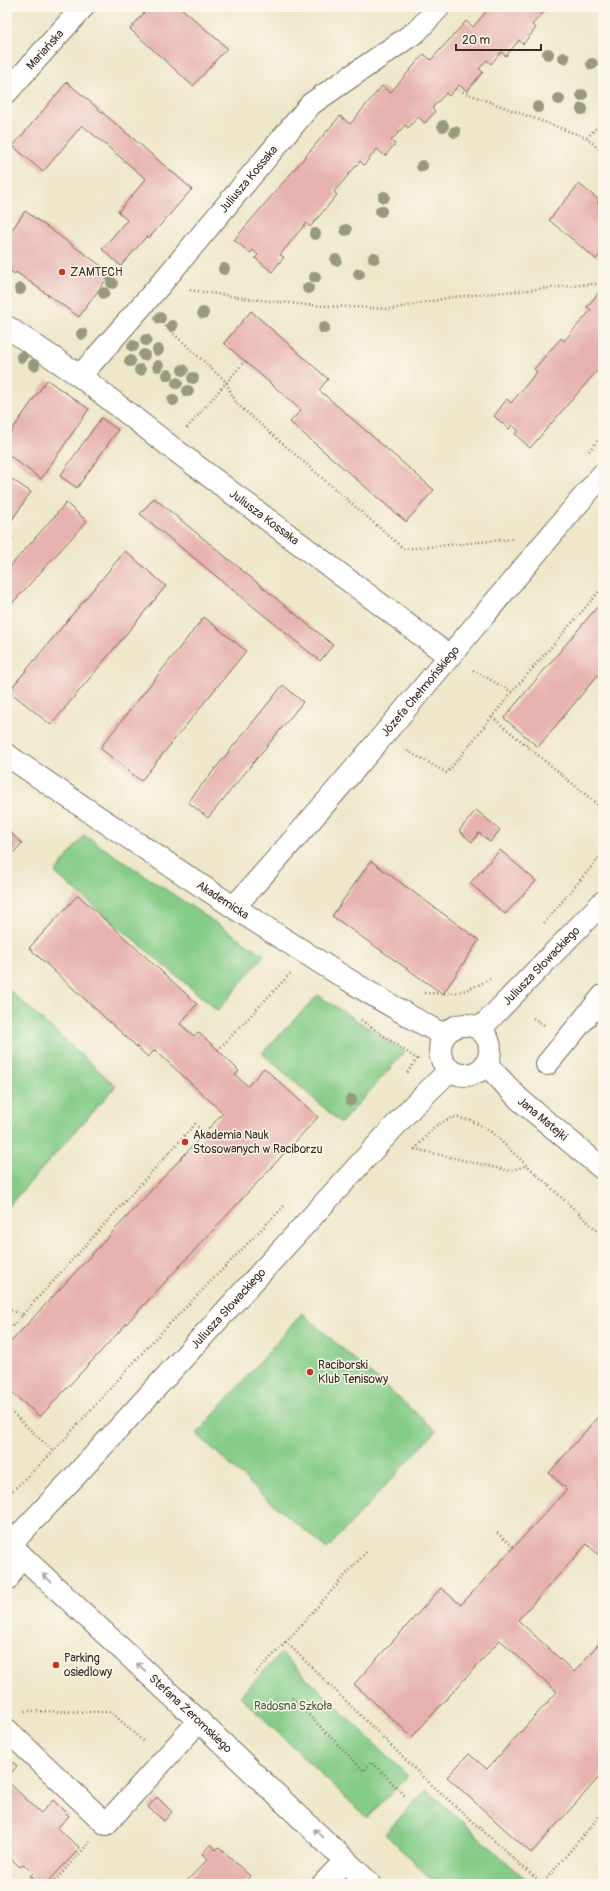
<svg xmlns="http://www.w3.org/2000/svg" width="610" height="1891" font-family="Pangolin,sans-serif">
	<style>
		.green { fill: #84cc88; stroke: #607b53 }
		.building { fill: #e6b1af }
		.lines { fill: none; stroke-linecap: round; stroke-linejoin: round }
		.street-casing { stroke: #7a6c5a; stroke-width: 24 }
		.path { stroke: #7a6c5a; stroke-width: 2.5; stroke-dasharray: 1 3; stroke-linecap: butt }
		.street { stroke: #fff; stroke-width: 22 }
		.tree { fill: #989a7d }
		.oneway { stroke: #a79f9a }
		.poi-dot { fill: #c8321e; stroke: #fbf7ec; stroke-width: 1.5 }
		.labels { text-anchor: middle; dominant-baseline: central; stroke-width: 3; stroke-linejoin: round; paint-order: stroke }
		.street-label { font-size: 12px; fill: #3b2a1e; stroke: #fbf7ec }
		.poi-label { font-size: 12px; fill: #3b2a1e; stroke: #fbf7ec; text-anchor: start }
		.park-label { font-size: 12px; fill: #515b3e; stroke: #fbf7ec }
	</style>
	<rect width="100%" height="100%" fill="#fbf7ec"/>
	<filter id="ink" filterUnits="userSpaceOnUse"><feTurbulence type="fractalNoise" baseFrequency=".025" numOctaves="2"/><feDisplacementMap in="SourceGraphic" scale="8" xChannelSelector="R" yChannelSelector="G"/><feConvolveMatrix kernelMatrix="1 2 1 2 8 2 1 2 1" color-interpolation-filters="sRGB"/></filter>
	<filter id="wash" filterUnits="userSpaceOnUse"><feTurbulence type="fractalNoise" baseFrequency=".012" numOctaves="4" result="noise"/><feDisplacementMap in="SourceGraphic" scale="16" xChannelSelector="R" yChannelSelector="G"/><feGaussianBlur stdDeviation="0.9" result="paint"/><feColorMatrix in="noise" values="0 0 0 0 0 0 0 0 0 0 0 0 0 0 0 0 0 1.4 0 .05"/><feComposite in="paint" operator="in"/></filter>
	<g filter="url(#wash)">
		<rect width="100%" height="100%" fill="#eee7ca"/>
		<g class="green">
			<polygon points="84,835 264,955 218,1011 55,873"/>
			<polygon points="7,988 116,1086 7,1208"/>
			<polygon points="318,995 405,1052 341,1123 262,1053"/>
			<polygon points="302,1313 436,1431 327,1549 259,1492 197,1434"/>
			<polygon points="281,1653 408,1776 367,1818 240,1696"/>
			<polygon points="426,1789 531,1884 436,1884 385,1834"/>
		</g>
		<g id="blocks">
			<g class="building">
				<polygon points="149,7 180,7 227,48 193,86 130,29"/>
				<polygon points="490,7 548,7 532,25 536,28 523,44 519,40 506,56 501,52 491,64 487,60 479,69 483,72 467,91 459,85 449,96 446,93 432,108 435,112 425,123 418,117 408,128 405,125 391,141 395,144 385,156 377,149 364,165 360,161 334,192 337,195 310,227 306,223 280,255 284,257 272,272 255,258 258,255 253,250 250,253 234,240 340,116 350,124 382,86 390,93 424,54 431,60 466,21 473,27"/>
				<polygon points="67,82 192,189 149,238 147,236 121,266 102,249 127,220 118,212 146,179 82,125 43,172 13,146"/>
				<polygon points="579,184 599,200 597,202 603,207 603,251 596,259 549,220"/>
				<polygon points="25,211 111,273 79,317 16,272 15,274 7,269 7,237"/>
				<polygon points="600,291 603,294 603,364 530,448 515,434 518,430 512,425 509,429 494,416 507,399 511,403 537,372 534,369 561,338 564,341 591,310 587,307"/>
				<polygon points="251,311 328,379 319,390 434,490 406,522 290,422 301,410 224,343"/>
				<polygon points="47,380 89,409 41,479 7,454 7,437"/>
				<polygon points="101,418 118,430 77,488 60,476"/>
				<polygon points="7,476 31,492 7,527"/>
				<polygon points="154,498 333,645 320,661 140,514"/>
				<polygon points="66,503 87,521 7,609 7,570"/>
				<polygon points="125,551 166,586 51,725 9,691"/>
				<polygon points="603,600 603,669 538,747 504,718"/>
				<polygon points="204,617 246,651 141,781 100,748"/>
				<polygon points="283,685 303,702 208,818 188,802"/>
				<polygon points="476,810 500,830 490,842 479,833 472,842 459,831"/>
				<polygon points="7,830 22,843 7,860"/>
				<polygon points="500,850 536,881 505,914 470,883"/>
				<polygon points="371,861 479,940 443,994 332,916"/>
				<polygon points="78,895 197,1004 180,1024 194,1036 198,1032 218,1050 239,1071 235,1075 248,1086 264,1068 318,1117 40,1417 7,1388 7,1346 223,1113 155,1050 148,1057 29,948"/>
				<polygon points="603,1411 603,1559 587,1544 518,1620 574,1672 603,1639 603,1773 531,1853 447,1777 469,1754 487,1769 557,1692 500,1640 412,1737 354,1684 441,1588 461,1605 567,1489 549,1473"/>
				<polygon points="7,1757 17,1766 7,1778"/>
				<polygon points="7,1781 41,1813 53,1800 69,1816 57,1828 80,1848 46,1884 39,1884 32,1876 31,1878 30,1876 33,1873 23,1864 20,1867 7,1855"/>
				<polygon points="157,1797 172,1812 164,1821 148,1807"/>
				<polygon points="211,1844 216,1850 219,1847 250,1876 243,1884 184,1884 208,1859 202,1854"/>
			</g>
		</g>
	</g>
	<g filter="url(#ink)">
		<use href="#blocks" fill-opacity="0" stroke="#7a6c5a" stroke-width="1"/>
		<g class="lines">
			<defs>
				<g id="street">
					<path id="s1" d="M7 92 83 7"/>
					<path id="s2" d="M7 327 80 376 171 447 449 656"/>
					<path id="s3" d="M80 376 160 285 311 104 417 31 439 7"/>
					<path id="s4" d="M7 755C82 807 159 858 235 908 304 952 372 997 444 1035"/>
					<path id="s5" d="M234 907C361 766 480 618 603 474"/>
					<circle cx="465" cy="1050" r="25"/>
					<path id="s6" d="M480 1029 603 902"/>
					<path id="s7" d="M486 1064 519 1099 603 1169"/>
					<polyline points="547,1064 603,996"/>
					<path id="s8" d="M10 1545 199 1721 370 1884"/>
					<path id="s9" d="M7 1548 77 1474 413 1106 450 1070"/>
					<polyline points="7,1580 20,1554"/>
					<polyline points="7,1730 106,1824 199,1721"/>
					<polyline points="323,1884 346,1860"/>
				</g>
			</defs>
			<use href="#street" class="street-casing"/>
			<g class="path">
				<polyline points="455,89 587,138 603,153"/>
				<polyline points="587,138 603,120"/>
				<polyline points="190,290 251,299 308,305 392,309 452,297 603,283"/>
				<polyline points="162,323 226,382 236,403 404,549 513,539"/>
				<polyline points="187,428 244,362"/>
				<polyline points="589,451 603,434"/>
				<polyline points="7,543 13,537"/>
				<polyline points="473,670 512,692 603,587"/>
				<polyline points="492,717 603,809"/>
				<polyline points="404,749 447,773 512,692"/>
				<polyline points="544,923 603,853"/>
				<path d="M424 993C456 994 461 994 490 979"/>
				<polyline points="533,1018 546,1026"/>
				<polyline points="361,1020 417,1059 407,1073"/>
				<polyline points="218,1050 290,974"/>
				<polyline points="528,1165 510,1171 415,1149 435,1126 453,1117 471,1120 491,1132 603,1236"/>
				<polyline points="7,1309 23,1315"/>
				<polyline points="7,1332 195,1124 204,1133"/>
				<polyline points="7,1408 53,1451"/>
				<polyline points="7,1496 52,1453 153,1341 286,1204"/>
				<polyline points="497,1533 514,1547"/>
				<polyline points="366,1552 286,1642 423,1777 542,1884 603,1812"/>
				<polyline points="254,1675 286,1642"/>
				<polyline points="292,1698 364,1771 372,1762 406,1797"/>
				<polyline points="25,1711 111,1712 144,1742"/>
				<polyline points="52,1884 90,1842"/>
			</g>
			<use href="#street" class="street"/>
		</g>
		<g class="tree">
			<circle cx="548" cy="54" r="6"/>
			<circle cx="564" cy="58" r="6"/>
			<circle cx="592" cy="64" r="6"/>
			<circle cx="582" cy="95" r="6"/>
			<circle cx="559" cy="99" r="6"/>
			<circle cx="538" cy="107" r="6"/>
			<circle cx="582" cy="109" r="6"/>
			<circle cx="443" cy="126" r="6"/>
			<circle cx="455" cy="132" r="6"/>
			<circle cx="422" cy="166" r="6"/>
			<circle cx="384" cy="197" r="6"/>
			<circle cx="381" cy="211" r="6"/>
			<circle cx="346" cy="230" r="6"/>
			<circle cx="315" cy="234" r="6"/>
			<circle cx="374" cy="258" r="6"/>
			<circle cx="336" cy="260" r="6"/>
			<circle cx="224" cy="269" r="6"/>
			<circle cx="359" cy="274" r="6"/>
			<circle cx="315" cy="277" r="6"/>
			<circle cx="112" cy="283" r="6"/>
			<circle cx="308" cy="288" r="6"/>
			<circle cx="20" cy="289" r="6"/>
			<circle cx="104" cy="293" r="6"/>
			<circle cx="203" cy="313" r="6"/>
			<circle cx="160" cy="318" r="6"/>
			<circle cx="172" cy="326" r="6"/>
			<circle cx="324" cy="328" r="6"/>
			<circle cx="82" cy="334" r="6"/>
			<circle cx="146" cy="340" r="6"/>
			<circle cx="133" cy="346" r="6"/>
			<circle cx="158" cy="350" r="6"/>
			<circle cx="144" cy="355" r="6"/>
			<circle cx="22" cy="357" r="6"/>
			<circle cx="130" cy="361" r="6"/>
			<circle cx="34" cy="365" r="6"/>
			<circle cx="158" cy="366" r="6"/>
			<circle cx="140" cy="370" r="6"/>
			<circle cx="183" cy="370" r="6"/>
			<circle cx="168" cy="375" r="6"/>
			<circle cx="193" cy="378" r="6"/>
			<circle cx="177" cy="383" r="6"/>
			<circle cx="188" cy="391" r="6"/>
			<circle cx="173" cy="400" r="6"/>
			<circle cx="351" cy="1100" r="6"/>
		</g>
		<defs><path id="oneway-shaft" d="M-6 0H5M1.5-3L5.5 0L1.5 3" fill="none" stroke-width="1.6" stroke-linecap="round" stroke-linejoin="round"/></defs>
		<g class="oneway">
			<use href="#oneway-shaft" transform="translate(47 1578) rotate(-137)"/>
			<use href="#oneway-shaft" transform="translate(141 1667) rotate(-137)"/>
			<use href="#oneway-shaft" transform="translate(318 1833) rotate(-136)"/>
		</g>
	</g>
	<g class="poi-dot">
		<circle cx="62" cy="272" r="4"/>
		<circle cx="185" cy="1142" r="4"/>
		<circle cx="310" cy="1372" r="4"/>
		<circle cx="56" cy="1665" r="4"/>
	</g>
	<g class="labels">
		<g class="street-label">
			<text stroke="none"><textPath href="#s1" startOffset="57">Mariańska</textPath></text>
			<text stroke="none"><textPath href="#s3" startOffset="259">Juliusza Kossaka</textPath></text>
			<text stroke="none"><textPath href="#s2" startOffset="320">Juliusza Kossaka</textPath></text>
			<text stroke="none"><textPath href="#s5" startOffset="285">Józefa Chełmońskiego</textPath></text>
			<text stroke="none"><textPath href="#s4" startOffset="260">Akademicka</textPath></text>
			<text stroke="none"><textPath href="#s6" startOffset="88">Juliusza Słowackiego</textPath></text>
			<text stroke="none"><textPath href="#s7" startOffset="79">Jana Matejki</textPath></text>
			<text stroke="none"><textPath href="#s9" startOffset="326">Juliusza Słowackiego</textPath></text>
			<text stroke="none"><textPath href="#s8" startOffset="247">Stefana Żeromskiego</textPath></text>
		</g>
		<g class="poi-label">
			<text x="70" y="272">ZAMTECH</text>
			<text x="193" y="1135">Akademia Nauk<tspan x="193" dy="14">Stosowanych w Raciborzu</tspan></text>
			<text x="318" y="1365">Raciborski<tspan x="318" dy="14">Klub Tenisowy</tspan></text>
			<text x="64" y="1658">Parking<tspan x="64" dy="14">osiedlowy</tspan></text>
		</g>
		<g class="park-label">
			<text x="293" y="1706">Radosna Szkoła</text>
		</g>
	</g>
	<rect width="610" height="1891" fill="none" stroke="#fbf7ec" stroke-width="24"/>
	<path d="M456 44v6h85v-6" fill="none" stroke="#3b2a1e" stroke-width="2"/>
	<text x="462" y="44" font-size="12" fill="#3b2a1e" stroke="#fbf7ec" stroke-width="3" paint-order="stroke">20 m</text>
</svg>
